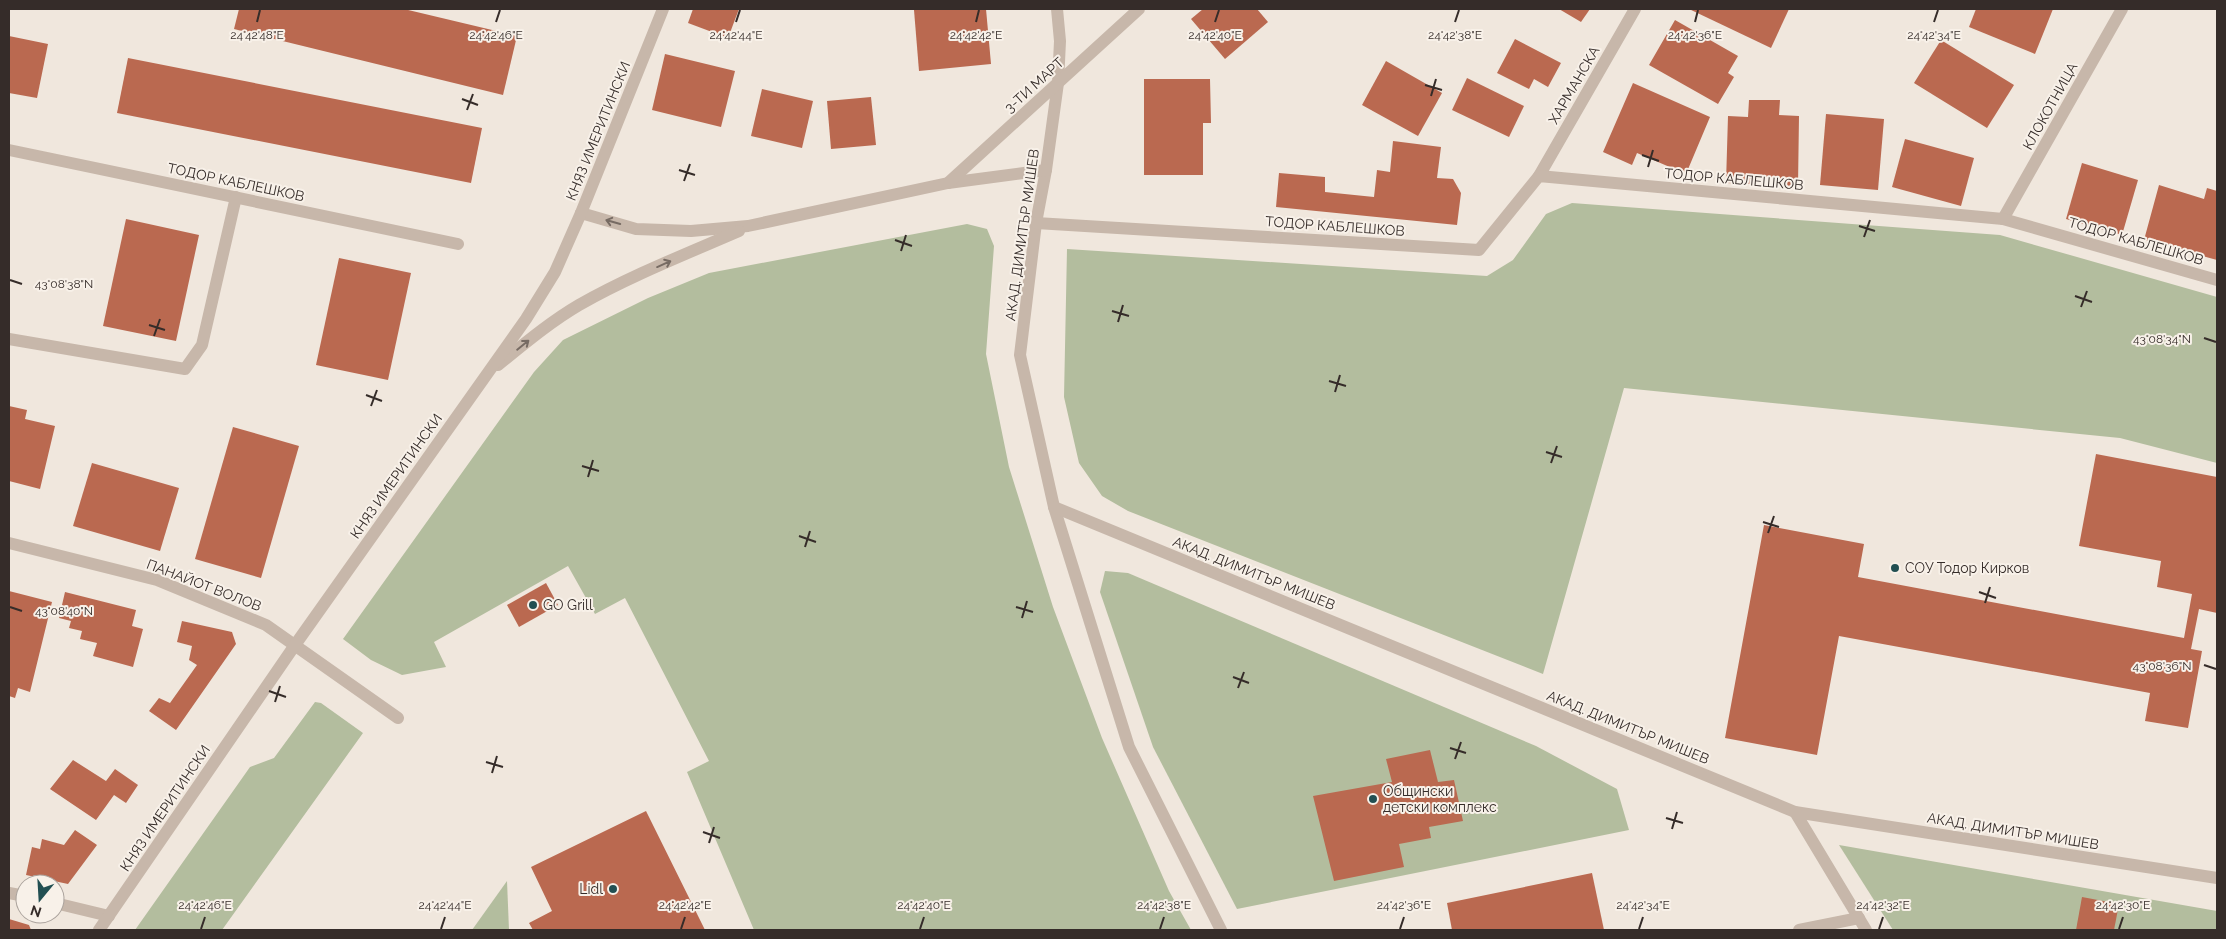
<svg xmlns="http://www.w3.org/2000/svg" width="2226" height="939" font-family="Raleway,sans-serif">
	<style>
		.green { fill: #b3bd9e }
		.building { fill: #ba6950 }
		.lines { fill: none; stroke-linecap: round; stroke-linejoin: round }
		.minor { stroke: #c7b7aa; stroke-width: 12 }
		.oneway { stroke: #776b63 }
		.ticks { fill: none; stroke: #352c29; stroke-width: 2 }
		.poi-dot { fill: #224f52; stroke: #f8f1e9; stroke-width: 2 }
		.labels { text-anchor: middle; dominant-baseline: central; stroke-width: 4; stroke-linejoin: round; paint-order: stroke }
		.street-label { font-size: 14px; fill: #352c29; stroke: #f8f1e9 }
		.poi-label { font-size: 14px; fill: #352c29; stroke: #f8f1e9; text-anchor: start }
		.ticks-label { font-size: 12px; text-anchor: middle; fill: #352c29; stroke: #f8f1e9; stroke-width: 4; stroke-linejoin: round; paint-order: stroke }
	</style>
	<rect width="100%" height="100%" fill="#f0e7dd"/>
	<g class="green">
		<polygon points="1572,203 2000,235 2217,297 2217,463 2120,438 1624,388 1543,674 1128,511 1102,496 1079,463 1064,397 1067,249 1487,276 1513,260 1546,214"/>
		<polygon points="967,224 987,229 994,246 986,354 1009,467 1053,607 1102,738 1169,891 1191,930 754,930 687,772 709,761 625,598 595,614 568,566 434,642 446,667 402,675 371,660 343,639 534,372 563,340 648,298 709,273"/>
		<polygon points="1105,571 1128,573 1536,746 1617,789 1629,830 1237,909 1153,747 1100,592"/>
		<polygon points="315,702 321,703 363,733 222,930 135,930 250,767 274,758"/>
		<polygon points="1839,845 2217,911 2217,930 1893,930"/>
		<polygon points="507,881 509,930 472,930"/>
	</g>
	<g class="building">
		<polygon points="239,9 404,9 517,36 503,95 234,29"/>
		<polygon points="693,9 739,9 728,38 688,23"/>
		<polygon points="932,9 986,9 991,64 919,71 914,10"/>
		<polygon points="1203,9 1257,9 1268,22 1225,59 1191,19"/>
		<polygon points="1559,9 1590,9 1581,22"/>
		<polygon points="1689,9 1789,9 1771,48"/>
		<polygon points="1976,9 2053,9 2035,54 1969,27"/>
		<polygon points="1675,20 1738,56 1728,73 1734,77 1718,104 1649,65"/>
		<polygon points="9,36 48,44 37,98 9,93"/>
		<polygon points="1515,39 1561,63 1548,87 1534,79 1529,89 1497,73"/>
		<polygon points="1941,40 2014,85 1987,128 1914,83"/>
		<polygon points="665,54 735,71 721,127 652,110"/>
		<polygon points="128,58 482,128 471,183 117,113"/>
		<polygon points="1386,61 1442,93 1418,136 1362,105"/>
		<polygon points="1467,78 1524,106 1509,137 1452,110"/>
		<polygon points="1144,79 1210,79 1211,123 1203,123 1203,175 1144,175"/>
		<polygon points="1633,83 1710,117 1686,174 1637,153 1632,165 1603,152"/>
		<polygon points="762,89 813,101 802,148 751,136"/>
		<polygon points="871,97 876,145 831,149 827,101"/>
		<polygon points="1749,100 1780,100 1779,115 1799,116 1798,186 1726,183 1728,116 1748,117"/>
		<polygon points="1826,114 1884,119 1878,190 1820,185"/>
		<polygon points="1905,139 1974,158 1961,206 1892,187"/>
		<polygon points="1393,141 1441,147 1437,178 1453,179 1461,193 1457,225 1276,207 1279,173 1325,177 1325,192 1374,197 1377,170 1390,172"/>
		<polygon points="2082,163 2138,180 2122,235 2066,219"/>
		<polygon points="2159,185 2204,199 2207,188 2217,191 2217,260 2144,240"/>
		<polygon points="126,219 199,235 176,341 103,326"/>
		<polygon points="339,258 411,273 388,380 316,365"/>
		<polygon points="9,406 27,410 25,419 55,426 40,489 9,481"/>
		<polygon points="233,427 299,446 261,578 195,559"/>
		<polygon points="2096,454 2217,477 2217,613 2199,609 2191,649 2202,651 2188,728 2145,721 2150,693 1839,636 1817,755 1725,738 1764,525 1864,544 1858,577 2184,638 2192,594 2157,587 2161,561 2079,546"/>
		<polygon points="92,463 179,488 160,551 73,526"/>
		<polygon points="546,583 558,605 519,627 507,605"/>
		<polygon points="9,591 52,602 30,692 18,688 15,698 9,696"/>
		<polygon points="65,592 136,610 132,626 143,629 133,667 93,656 97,643 80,639 82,631 69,628 71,621 59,618"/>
		<polygon points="182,621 232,632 236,644 176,730 149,711 159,698 170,703 197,665 189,660 192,646 177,642"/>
		<polygon points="1430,750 1438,782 1454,780 1463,821 1429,827 1431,838 1399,844 1404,867 1334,881 1313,796 1392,782 1386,759"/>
		<polygon points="73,760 106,781 115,769 138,785 126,803 114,795 96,820 50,789"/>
		<polygon points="646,811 705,930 533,930 529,923 552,911 531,867"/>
		<polygon points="75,830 97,845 68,884 26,875 32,847 40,849 42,839 64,845"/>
		<polygon points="1592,873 1604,930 1452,930 1447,903"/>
		<polygon points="2082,897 2119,904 2114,930 2076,930"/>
		<polygon points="9,919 29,925 31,930 9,930"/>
	</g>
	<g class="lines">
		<g class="minor">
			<polyline points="1057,9 1060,41 1058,83 1046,170 1036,223 1020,355 1054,507 1129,747 1221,930"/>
			<polyline points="9,150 458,244"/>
			<polyline points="1539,176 1635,9"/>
			<polyline points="948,183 1046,170"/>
			<polyline points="581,213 636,229 691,231 748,226 948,183 1139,9"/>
			<polyline points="2003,219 2122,9"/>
			<polyline points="1036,223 1479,250 1539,176 2003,219 2217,280"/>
			<polyline points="9,339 185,369 202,345 236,197"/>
			<path d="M498 365C524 344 550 322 579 305 630 276 686 254 739 231"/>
			<polyline points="1054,507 1795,812 2217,878"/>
			<polyline points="9,543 157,580 266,625 398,718"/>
			<polyline points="1795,812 1866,930"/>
			<polyline points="9,893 25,896"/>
			<polyline points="55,903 109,916"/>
			<polyline points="99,930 295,645 526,319 555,272 581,213 663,9"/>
			<polyline points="1799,930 1859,918"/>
		</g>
	</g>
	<defs><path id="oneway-shaft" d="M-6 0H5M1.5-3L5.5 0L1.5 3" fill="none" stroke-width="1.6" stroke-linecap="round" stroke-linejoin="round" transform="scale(1.25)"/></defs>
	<g class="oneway">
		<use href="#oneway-shaft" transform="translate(613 222) rotate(-164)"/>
		<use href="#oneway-shaft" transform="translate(664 264) rotate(-24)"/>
		<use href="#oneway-shaft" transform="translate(523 345) rotate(-39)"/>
	</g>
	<path class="ticks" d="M257 22 260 10M496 22 500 10M736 22 740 10M976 22 979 10M1215 22 1219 10M1455 22 1459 10M1695 22 1698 10M1934 22 1938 10M1425 85 1442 90M1431 96 1436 79M462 99 478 105M467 110 473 94M1642 155 1659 161M1648 167 1653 150M679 170 695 175M684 181 690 164M1859 226 1875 231M1864 237 1870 220M895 240 912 246M901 251 906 235M10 280 22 284M2075 296 2092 302M2081 307 2087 291M1112 311 1129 316M1118 322 1123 305M149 325 165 330M154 336 160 319M2204 338 2216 342M1329 381 1346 386M1335 392 1340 375M366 395 382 401M371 406 377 390M1546 452 1562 457M1551 463 1557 446M582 466 599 471M588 477 593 460M1763 522 1779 527M1768 533 1774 516M799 536 816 542M805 547 810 531M1979 592 1996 598M1985 603 1990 587M10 607 22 611M1016 607 1033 612M1022 618 1027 601M2204 665 2216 669M1233 677 1249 683M1238 688 1244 672M269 691 286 697M275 702 280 686M1450 748 1466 753M1455 759 1461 742M486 762 503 767M492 773 497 756M1666 818 1683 823M1672 829 1677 812M703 832 720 838M709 843 714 827M201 929 205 917M441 929 445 917M681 929 685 917M920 929 924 917M1160 929 1164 917M1400 929 1404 917M1639 929 1643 917M1879 929 1883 917M2119 929 2123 917"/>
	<g class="poi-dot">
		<circle cx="1895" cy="568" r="5"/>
		<circle cx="533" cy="605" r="5"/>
		<circle cx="1373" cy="799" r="5"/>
		<circle cx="613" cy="889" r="5"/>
	</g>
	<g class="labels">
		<g class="street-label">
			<text transform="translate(1034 85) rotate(-42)">3-ТИ МАРТ</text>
			<text transform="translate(1574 85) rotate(-60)">ХАРМАНСКА</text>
			<text transform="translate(2050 106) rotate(-61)">КЛОКОТНИЦА</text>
			<text transform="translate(598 131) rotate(-68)">КНЯЗ ИМЕРИТИНСКИ</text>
			<text transform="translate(1734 179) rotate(5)">ТОДОР КАБЛЕШКОВ</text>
			<text transform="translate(236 182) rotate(12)">ТОДОР КАБЛЕШКОВ</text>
			<text transform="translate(1335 226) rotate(4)">ТОДОР КАБЛЕШКОВ</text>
			<text transform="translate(1022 235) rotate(-82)">АКАД. ДИМИТЪР МИШЕВ</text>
			<text transform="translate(2136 241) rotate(16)">ТОДОР КАБЛЕШКОВ</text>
			<text transform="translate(396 476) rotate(-55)">КНЯЗ ИМЕРИТИНСКИ</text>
			<text transform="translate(1254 573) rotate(22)">АКАД. ДИМИТЪР МИШЕВ</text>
			<text transform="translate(204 585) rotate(21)">ПАНАЙОТ ВОЛОВ</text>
			<text transform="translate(1628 727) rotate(22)">АКАД. ДИМИТЪР МИШЕВ</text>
			<text transform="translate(165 808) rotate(-56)">КНЯЗ ИМЕРИТИНСКИ</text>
			<text transform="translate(2013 831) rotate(9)">АКАД. ДИМИТЪР МИШЕВ</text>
		</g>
		<g class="poi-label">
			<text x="1905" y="568">СОУ Тодор Кирков</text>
			<text x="543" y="605">GO Grill</text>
			<text x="1383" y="791">Общински<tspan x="1383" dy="16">детски комплекс</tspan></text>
			<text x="603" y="889" text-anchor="end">Lidl</text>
		</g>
	</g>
	<g class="ticks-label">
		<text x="257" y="39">24°42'48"E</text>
		<text x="496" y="39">24°42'46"E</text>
		<text x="736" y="39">24°42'44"E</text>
		<text x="976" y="39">24°42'42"E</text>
		<text x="1215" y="39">24°42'40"E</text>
		<text x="1455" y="39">24°42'38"E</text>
		<text x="1695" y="39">24°42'36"E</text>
		<text x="1934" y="39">24°42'34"E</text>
		<text x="64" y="288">43°08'38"N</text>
		<text x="2162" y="343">43°08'34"N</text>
		<text x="64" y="615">43°08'40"N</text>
		<text x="2162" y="670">43°08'36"N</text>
		<text x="1164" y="909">24°42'38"E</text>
		<text x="205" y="909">24°42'46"E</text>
		<text x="445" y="909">24°42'44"E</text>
		<text x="685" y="909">24°42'42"E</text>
		<text x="924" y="909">24°42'40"E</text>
		<text x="1404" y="909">24°42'36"E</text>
		<text x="1643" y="909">24°42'34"E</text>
		<text x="1883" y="909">24°42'32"E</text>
		<text x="2123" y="909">24°42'30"E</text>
	</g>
	<rect width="2226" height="939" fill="none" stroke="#352c29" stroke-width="20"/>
	<g transform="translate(40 899) rotate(198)"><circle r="24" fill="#f8f1e9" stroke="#aaa29c"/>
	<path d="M0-4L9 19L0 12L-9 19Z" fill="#224f52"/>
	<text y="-8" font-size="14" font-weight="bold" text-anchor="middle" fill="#352c29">N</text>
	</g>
</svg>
